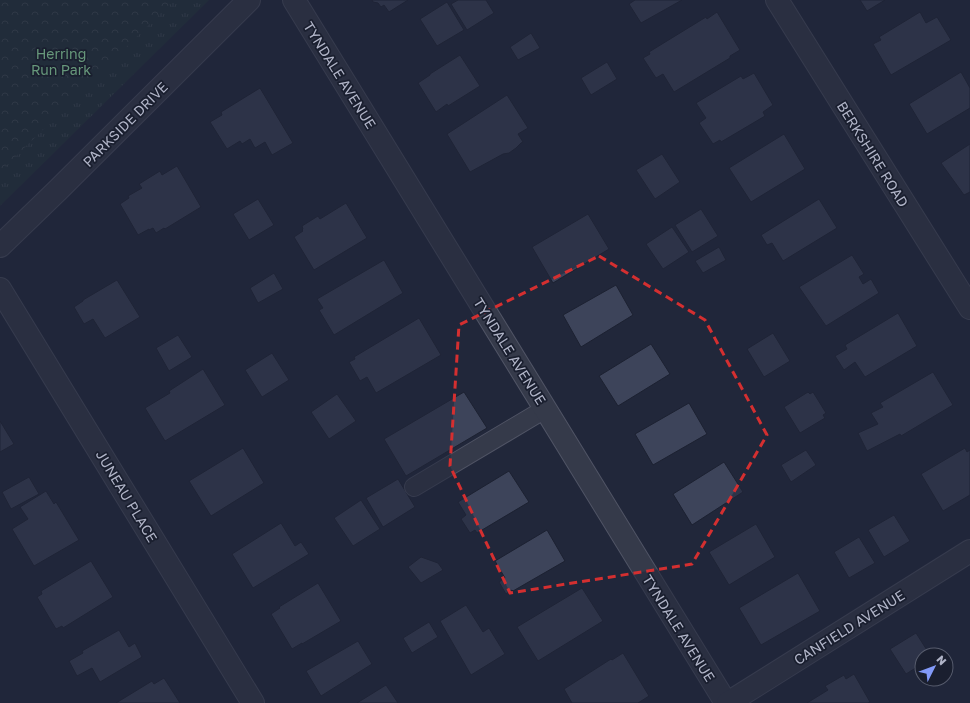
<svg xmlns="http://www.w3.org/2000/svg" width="970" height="703" font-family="'Golos Text',sans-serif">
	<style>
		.grass { fill: url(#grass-tufts) }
		.forest { fill: url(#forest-crowns) }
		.building { fill: #3d445a; stroke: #1c2131 }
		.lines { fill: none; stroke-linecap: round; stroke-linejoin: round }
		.lane-casing { stroke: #505465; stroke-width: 20 }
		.street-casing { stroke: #505465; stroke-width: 24 }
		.lane { stroke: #353a4a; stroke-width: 18 }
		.street { stroke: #353a4a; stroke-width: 22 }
		.marked { fill: none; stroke: #d42f30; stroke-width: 3; stroke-dasharray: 8 5; stroke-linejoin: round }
		.labels { text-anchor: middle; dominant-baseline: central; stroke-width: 3.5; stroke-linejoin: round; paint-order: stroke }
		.park-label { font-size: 14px; fill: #67987b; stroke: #1a1f2f }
		.street-label { font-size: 14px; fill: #b0b4c7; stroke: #1a1f2f }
	</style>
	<defs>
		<pattern id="grass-tufts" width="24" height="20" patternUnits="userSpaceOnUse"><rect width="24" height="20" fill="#23343b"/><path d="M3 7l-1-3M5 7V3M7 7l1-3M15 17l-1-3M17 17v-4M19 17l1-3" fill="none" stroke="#404f56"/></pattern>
		<pattern id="forest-crowns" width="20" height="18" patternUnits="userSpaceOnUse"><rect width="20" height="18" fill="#23343b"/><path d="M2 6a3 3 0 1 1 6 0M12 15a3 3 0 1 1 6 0" fill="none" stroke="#404f56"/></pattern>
	</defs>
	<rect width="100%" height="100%" fill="#21273a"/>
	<polygon class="grass" points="0,0 209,0 0,206"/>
	<polygon class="forest" points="0,0 174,0 0,172"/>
	<g class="building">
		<polygon points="372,0 408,0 389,12 384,5 381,7 378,3 373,2"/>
		<polygon points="458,0 486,0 494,13 467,30 451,4"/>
		<polygon points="635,0 682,0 641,23 629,4"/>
		<polygon points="860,0 885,0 867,11"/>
		<polygon points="447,2 464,30 437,46 420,19"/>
		<polygon points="717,12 740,50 730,56 730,58 674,92 663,74 656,78 643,58 650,54 649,52 706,17 707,19"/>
		<polygon points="920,12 926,23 937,17 951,40 891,75 873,44 881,40 879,37"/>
		<polygon points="531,33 540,48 518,60 510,47"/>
		<polygon points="460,55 480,86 448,106 447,104 436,112 418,83 430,75 430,74"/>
		<polygon points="607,62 617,79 591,95 581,78"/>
		<polygon points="961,72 970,88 970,108 927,134 909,104"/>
		<polygon points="754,73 773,105 763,112 765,116 721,142 720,140 713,144 699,123 706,118 696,103 741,76 743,79"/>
		<polygon points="260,88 293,143 272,155 265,142 255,148 250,139 242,144 240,141 227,149 210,122 222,115 221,112"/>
		<polygon points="507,95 528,128 518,134 523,142 521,143 516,148 509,153 503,154 470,172 447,134"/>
		<polygon points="784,134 805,169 751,202 729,168"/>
		<polygon points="970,144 970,192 964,195 941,163"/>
		<polygon points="662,154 680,182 655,199 636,170"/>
		<polygon points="177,166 201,207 165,229 164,228 156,233 153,228 149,230 149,229 138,235 120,204 129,198 128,196 142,188 139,184 160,171 162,175"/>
		<polygon points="258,199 274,225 249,240 233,214"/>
		<polygon points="819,199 837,228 783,261 772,243 767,245 761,235"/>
		<polygon points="346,203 367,238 314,270 294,237 303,231 302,230 303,229 302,226 318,216 320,219"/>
		<polygon points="701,209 718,236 692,252 675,225"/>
		<polygon points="588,214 609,249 553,283 532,247"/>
		<polygon points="672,227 689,252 663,269 646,244"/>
		<polygon points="719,247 726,260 703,273 695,261"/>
		<polygon points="852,255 864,274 859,277 863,284 871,279 879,293 826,326 799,287"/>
		<polygon points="384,260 403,293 334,335 319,310 323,308 317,299"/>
		<polygon points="274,273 283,289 258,303 250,288"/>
		<polygon points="117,280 140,317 105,338 93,319 84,324 74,307 83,301 83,300"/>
		<polygon points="616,285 633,315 581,347 563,315"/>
		<polygon points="898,313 917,346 865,377 855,362 844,370 835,356 847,349 845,345"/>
		<polygon points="419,318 441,355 376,393 367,377 360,381 349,362 355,359 354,357"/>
		<polygon points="773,333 790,361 764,377 747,349"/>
		<polygon points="178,335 192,357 169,371 156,348"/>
		<polygon points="651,344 670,374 618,406 599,376"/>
		<polygon points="272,353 289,380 262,397 245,370"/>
		<polygon points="203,369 225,405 165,441 145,408 170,393 169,391"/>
		<polygon points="933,372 953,405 901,436 900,434 867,451 858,433 878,424 871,413 883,407 880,403"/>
		<polygon points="464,392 487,428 406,476 384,439"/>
		<polygon points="808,392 810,394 813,392 826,413 823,415 825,418 800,433 784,407"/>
		<polygon points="337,394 356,421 329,439 311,412"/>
		<polygon points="689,403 707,434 653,465 635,434"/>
		<polygon points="0,421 14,444 0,452"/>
		<polygon points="243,448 264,483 211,516 189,481"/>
		<polygon points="965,448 967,452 970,450 970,495 943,511 921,474"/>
		<polygon points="806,450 816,465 791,482 781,465"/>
		<polygon points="724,462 743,492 692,525 673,494"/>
		<polygon points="509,471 529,502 477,533 475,530 470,533 461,519 466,515 458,502"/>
		<polygon points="29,477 39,494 11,509 2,492"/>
		<polygon points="398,479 415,507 383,527 366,498"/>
		<polygon points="46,491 54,504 56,502 79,540 34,566 12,529 28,519 20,507"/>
		<polygon points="361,500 380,529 353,546 334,518"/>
		<polygon points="894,515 910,541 884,557 868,530"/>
		<polygon points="281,523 295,546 301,542 309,554 253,588 232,554"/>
		<polygon points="756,524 775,557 729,585 709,552"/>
		<polygon points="547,530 565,561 513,591 512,590 506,594 499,582 505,578 495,561"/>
		<polygon points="859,537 875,563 849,578 834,552"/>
		<polygon points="421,557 438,563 443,570 421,583 408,567"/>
		<polygon points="91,561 113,597 63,628 62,626 56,629 37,597 42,594 41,591"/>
		<polygon points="798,573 820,611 761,645 739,608"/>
		<polygon points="318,583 341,621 302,644 302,643 292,649 271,614 280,608 279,607"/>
		<polygon points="582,588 603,621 538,661 517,627"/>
		<polygon points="466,605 483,632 489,628 505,654 471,675 440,621"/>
		<polygon points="429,622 438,637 412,653 403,638"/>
		<polygon points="119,630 129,647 135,643 142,657 100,682 92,668 77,676 69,661 83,653 82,651"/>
		<polygon points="916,633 930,655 922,655 922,664 906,674 890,649"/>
		<polygon points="358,641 372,664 321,696 306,671"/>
		<polygon points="623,653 649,696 638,703 572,703 564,689 611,659 612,660"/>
		<polygon points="854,674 870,702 868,703 807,703 828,690 825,686 844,675 846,679"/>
		<polygon points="164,678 180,703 116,703 152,681 154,684"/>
		<polygon points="386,685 398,703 357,703"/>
	</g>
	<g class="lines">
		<defs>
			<polyline id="lane" points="414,487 545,409"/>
			<g id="street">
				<polyline points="294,0 726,703"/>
				<polyline points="777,0 970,308"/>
				<polyline points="0,246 59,189 249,0"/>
				<polyline points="0,289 253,703"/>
				<polyline points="728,703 970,551"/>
			</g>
		</defs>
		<use href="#lane" class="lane-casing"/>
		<use href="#street" class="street-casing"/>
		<use href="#lane" class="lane"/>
		<use href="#street" class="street"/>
	</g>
	<path d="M0 0H970V703H0ZM599 256 705 320 767 435 692 564 510 593 450 466 459 325Z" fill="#21273a" fill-opacity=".55" fill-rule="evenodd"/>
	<path class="marked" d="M599 256 705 320 767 435 692 564 510 593 450 466 459 325Z"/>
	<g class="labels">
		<g class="park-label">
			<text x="61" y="53">Herring<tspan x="61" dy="16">Run Park</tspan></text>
		</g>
		<g class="street-label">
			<text transform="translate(340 75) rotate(58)">TYNDALE AVENUE</text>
			<text transform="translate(125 124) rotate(-45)">PARKSIDE DRIVE</text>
			<text transform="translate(873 154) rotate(58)">BERKSHIRE ROAD</text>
			<text transform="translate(510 351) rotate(58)">TYNDALE AVENUE</text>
			<text transform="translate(127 496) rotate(59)">JUNEAU PLACE</text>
			<text transform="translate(849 627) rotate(-32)">CANFIELD AVENUE</text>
			<text transform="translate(679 628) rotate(58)">TYNDALE AVENUE</text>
		</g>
	</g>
	<g transform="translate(934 667) rotate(48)"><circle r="19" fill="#1a1f2f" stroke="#565b6c"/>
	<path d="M0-3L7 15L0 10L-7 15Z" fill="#829af9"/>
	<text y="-6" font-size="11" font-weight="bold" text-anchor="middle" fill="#b0b4c7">N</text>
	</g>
</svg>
